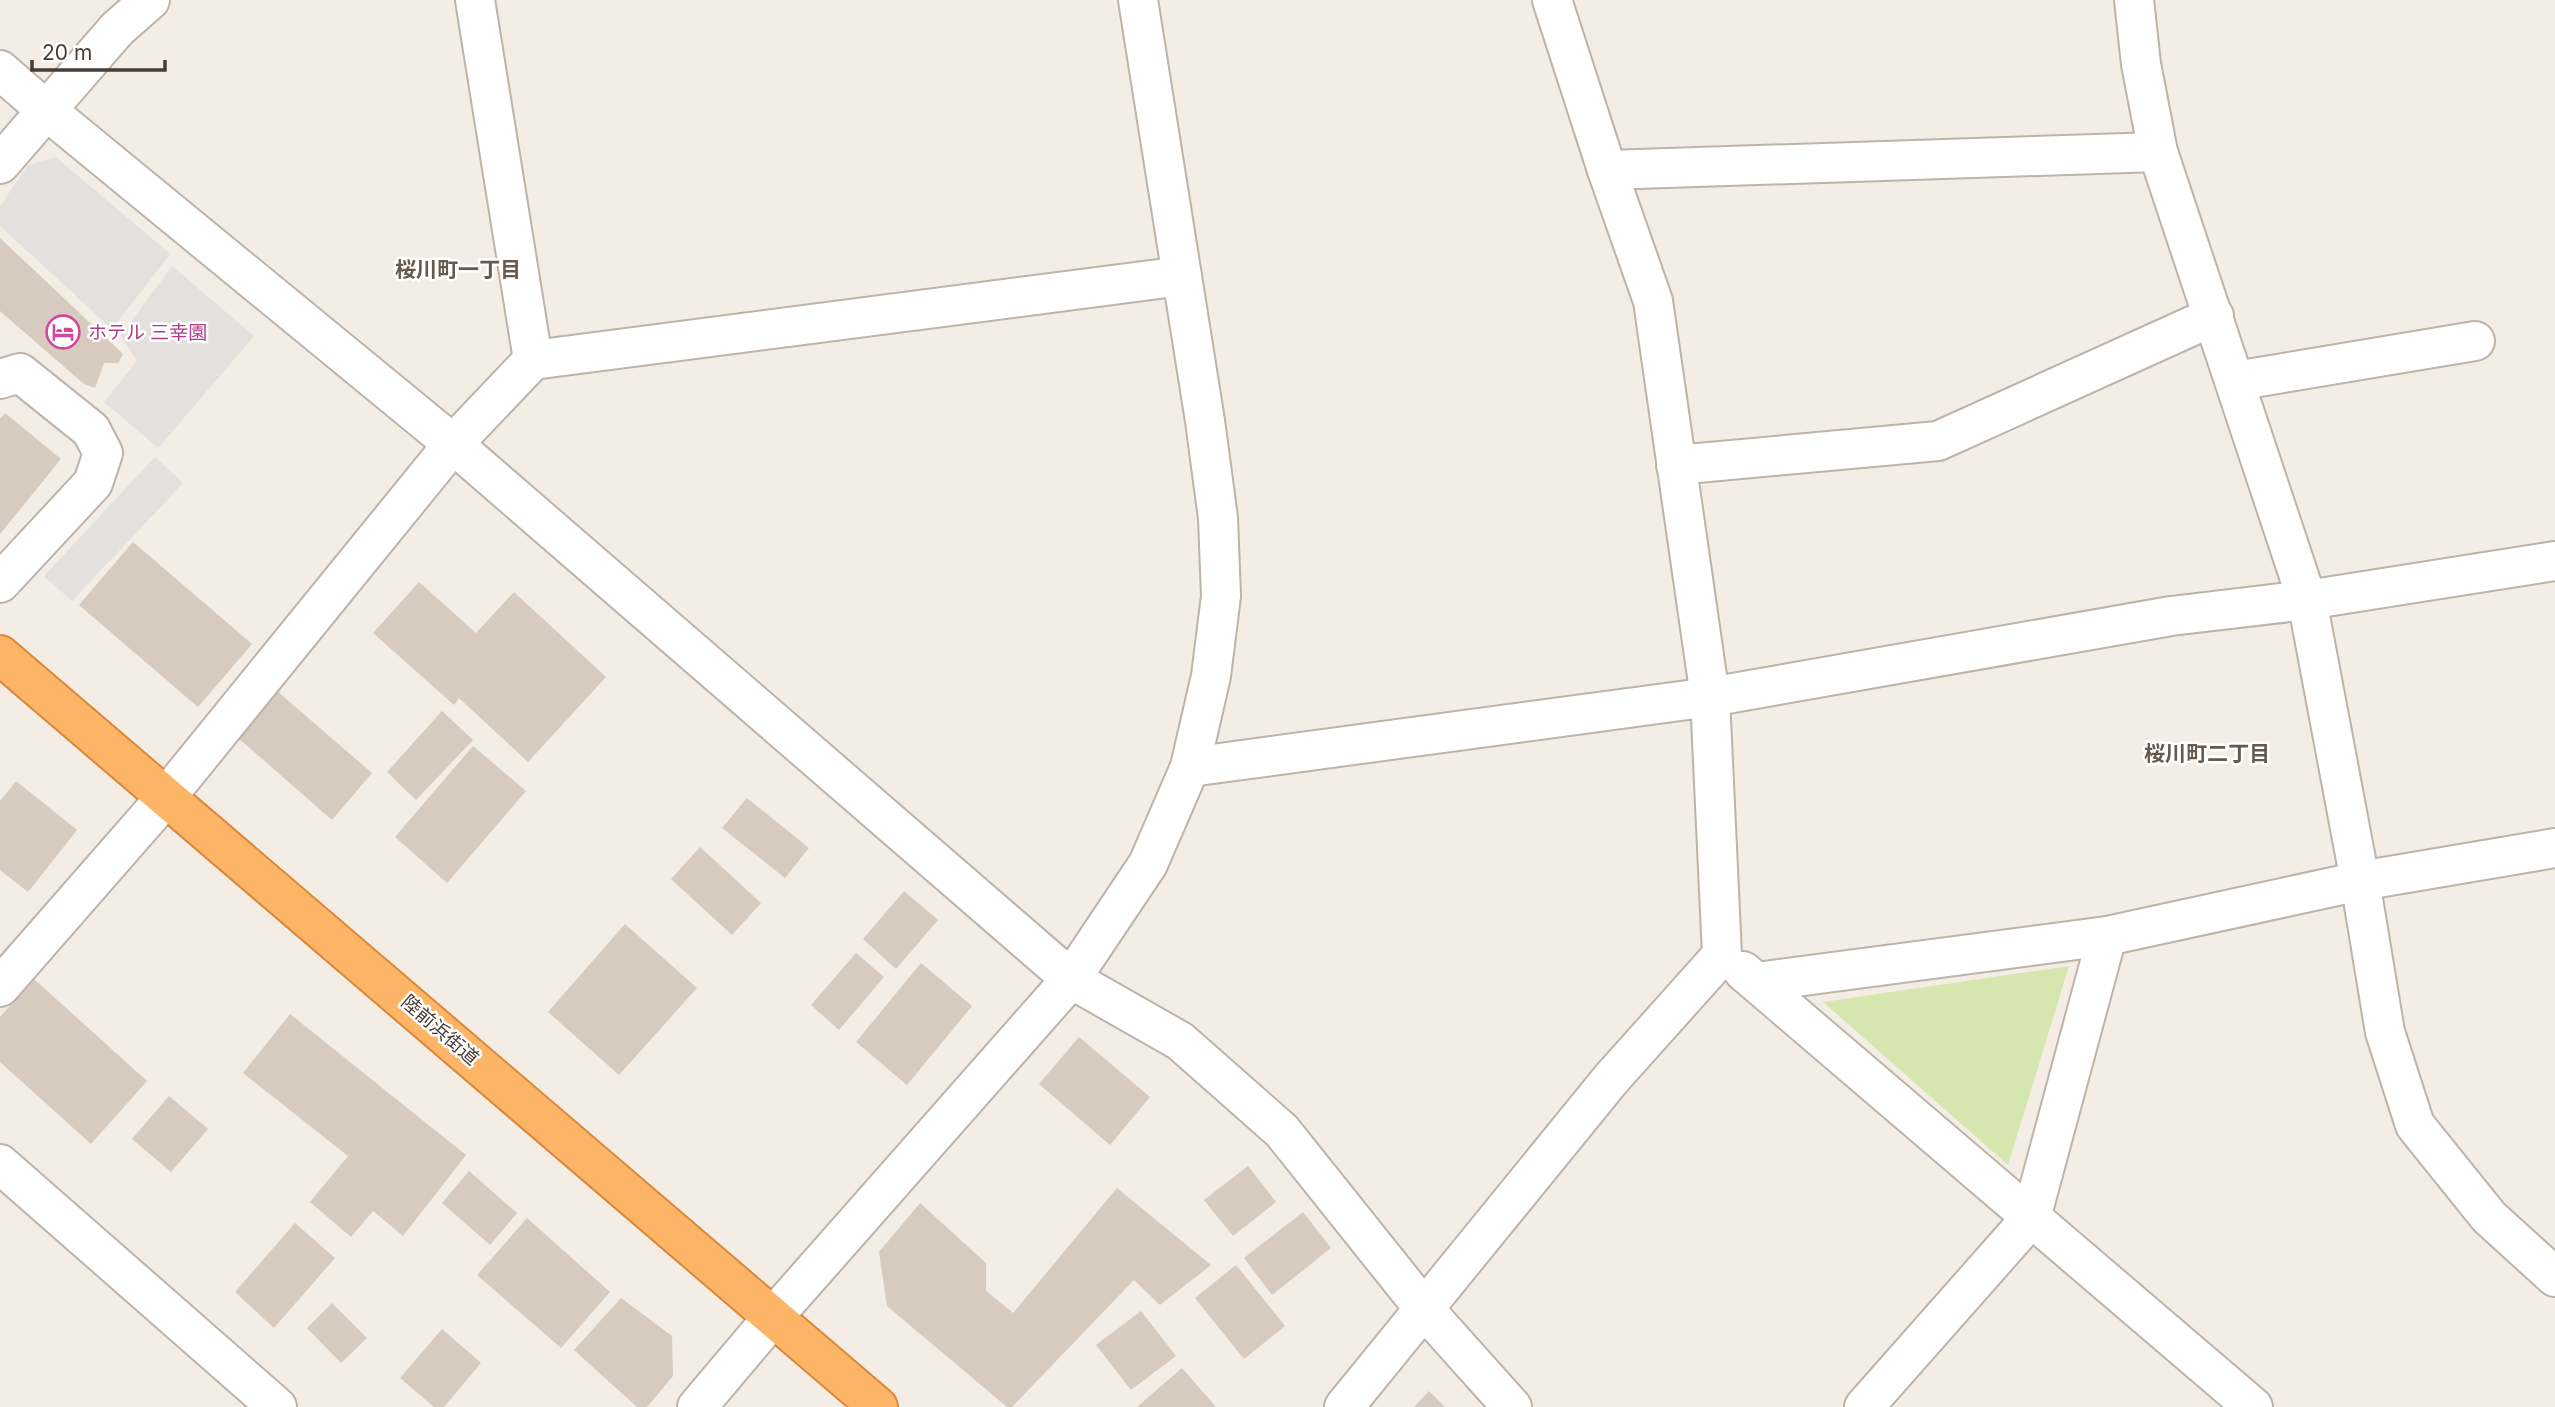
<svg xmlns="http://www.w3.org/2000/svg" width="2555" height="1407" font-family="Inter,'Noto Sans JP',sans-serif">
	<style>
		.green { fill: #d5e7ae }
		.parking { fill: #e3e0de }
		.building { fill: #d7cabe }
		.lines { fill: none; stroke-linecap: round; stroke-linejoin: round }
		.minor-casing { stroke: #beb3a8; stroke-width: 42 }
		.highway-casing { stroke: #db8737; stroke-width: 42 }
		.minor { stroke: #fff; stroke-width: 38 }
		.highway { stroke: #fcb567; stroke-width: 38 }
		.labels { text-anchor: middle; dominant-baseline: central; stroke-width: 5; stroke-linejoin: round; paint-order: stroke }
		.hotel-label { font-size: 19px; fill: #b23c85; stroke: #fff; text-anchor: start }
		.street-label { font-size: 19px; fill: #453d35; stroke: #fff }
		.neighbourhood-label { font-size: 21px; font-weight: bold; fill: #68594c; stroke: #fff }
	</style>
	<rect width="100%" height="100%" fill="#f3ede6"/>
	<polygon class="green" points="2069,966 2008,1165 1823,1002"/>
	<g class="parking">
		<polygon points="56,157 170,254 112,329 0,226 0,206 28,165"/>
		<polygon points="172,266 254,336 158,448 104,402 137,361 121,336"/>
		<polygon points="155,457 183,483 72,601 44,576"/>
	</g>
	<g class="building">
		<polygon points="0,238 123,354 118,363 104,363 95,388 84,384 0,311"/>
		<polygon points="5,413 61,459 0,534 0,419"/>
		<polygon points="133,542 252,644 198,707 79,605"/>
		<polygon points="419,582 476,633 514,592 606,677 528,762 459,698 454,705 373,633"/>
		<polygon points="277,691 372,773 332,820 237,737"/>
		<polygon points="442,711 473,740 416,800 387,772"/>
		<polygon points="473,746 526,791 447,883 395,837"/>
		<polygon points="16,781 77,830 28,892 0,870 0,801"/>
		<polygon points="747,798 809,848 785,878 722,828"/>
		<polygon points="700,847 761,903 732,935 671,879"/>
		<polygon points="904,891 938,920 896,969 863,939"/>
		<polygon points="625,924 697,988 619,1075 548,1012"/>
		<polygon points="856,953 884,977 839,1030 811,1005"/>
		<polygon points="921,963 972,1006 907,1085 856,1042"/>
		<polygon points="34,979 147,1081 91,1144 0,1062 0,1017"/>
		<polygon points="290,1014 466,1155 403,1236 373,1211 351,1237 310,1202 348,1156 243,1073"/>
		<polygon points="1079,1037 1150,1097 1110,1145 1039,1084"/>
		<polygon points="169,1096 208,1129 171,1172 132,1139"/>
		<polygon points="1248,1166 1276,1202 1233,1236 1204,1200"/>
		<polygon points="469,1171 517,1213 490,1245 442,1203"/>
		<polygon points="1117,1188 1211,1265 1160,1305 1134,1280 1012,1407 1007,1407 887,1306 879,1252 920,1203 986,1263 986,1291 1013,1313"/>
		<polygon points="1303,1212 1331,1248 1272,1295 1244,1258"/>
		<polygon points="527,1218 610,1292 561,1348 477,1275"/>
		<polygon points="295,1223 335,1258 274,1328 235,1292"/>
		<polygon points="1236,1265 1285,1326 1244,1359 1195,1298"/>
		<polygon points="621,1298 672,1336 673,1376 647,1407 637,1407 574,1350"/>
		<polygon points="332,1303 367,1338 341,1363 307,1328"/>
		<polygon points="1141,1311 1176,1356 1131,1390 1096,1345"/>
		<polygon points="442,1329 481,1363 444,1407 434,1407 400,1378"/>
		<polygon points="1182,1368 1216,1407 1137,1407"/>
		<polygon points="1429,1391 1445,1407 1414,1407"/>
	</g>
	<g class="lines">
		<defs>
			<g id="minor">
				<polyline points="475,0 533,360"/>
				<polyline points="2134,0 2141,64 2158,152 2307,600 2360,881 2385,1032 2415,1125 2489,1217 2555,1277"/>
				<polyline points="0,70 46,110 453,444 1071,979 1180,1041 1282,1131 1425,1310 1512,1407"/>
				<polyline points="0,164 117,29 150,0"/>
				<polyline points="1607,170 2158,152"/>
				<polyline points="0,379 20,373 91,430 103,453 93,483 0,583"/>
				<polyline points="2235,381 2475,341"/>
				<polyline points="1676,465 1938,441 2214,316"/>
				<polyline points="1190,767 1710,697 2171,616 2307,600 2555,561"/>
				<polyline points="1743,971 2253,1407"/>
				<polyline points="1757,982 2107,936 2360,881 2555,848"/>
				<polyline points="0,987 167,796 453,444 533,360 1182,276"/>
				<polyline points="0,1164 277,1407"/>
				<polyline points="697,1407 773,1317 1071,979 1148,864 1190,767 1211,676 1221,596 1218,518 1205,421 1138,0"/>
				<polyline points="1344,1407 1611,1079 1722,955 1710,697 1653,301 1607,170 1552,0"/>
				<polyline points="1864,1407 2031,1218 2107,936"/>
			</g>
			<polyline id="highway" points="0,655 878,1407"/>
		</defs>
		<use href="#minor" class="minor-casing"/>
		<use href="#highway" class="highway-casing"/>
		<use href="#minor" class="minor"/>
		<use href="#highway" class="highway"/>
	</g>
	<defs>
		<symbol id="hotel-ring" viewBox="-11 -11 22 22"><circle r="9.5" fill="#fff" stroke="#d1479c" stroke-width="1.5"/><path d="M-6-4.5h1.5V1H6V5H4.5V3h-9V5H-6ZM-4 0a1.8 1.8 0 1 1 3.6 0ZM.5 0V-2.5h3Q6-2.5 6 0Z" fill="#d1479c"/></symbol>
	</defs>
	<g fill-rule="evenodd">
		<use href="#hotel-ring" x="44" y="313" width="38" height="38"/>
	</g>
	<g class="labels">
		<g class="hotel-label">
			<text x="88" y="332">ホテル 三幸園</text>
		</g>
		<g class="street-label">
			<text transform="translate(440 1030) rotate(41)">陸前浜街道</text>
		</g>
		<g class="neighbourhood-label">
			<text x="458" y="269">桜川町一丁目</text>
			<text x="2207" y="753">桜川町二丁目</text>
		</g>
	</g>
	<path d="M32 60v10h133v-10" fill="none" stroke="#453d35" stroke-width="3.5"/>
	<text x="42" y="60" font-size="21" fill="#453d35" stroke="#ffffff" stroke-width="5" paint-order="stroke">20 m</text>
</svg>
